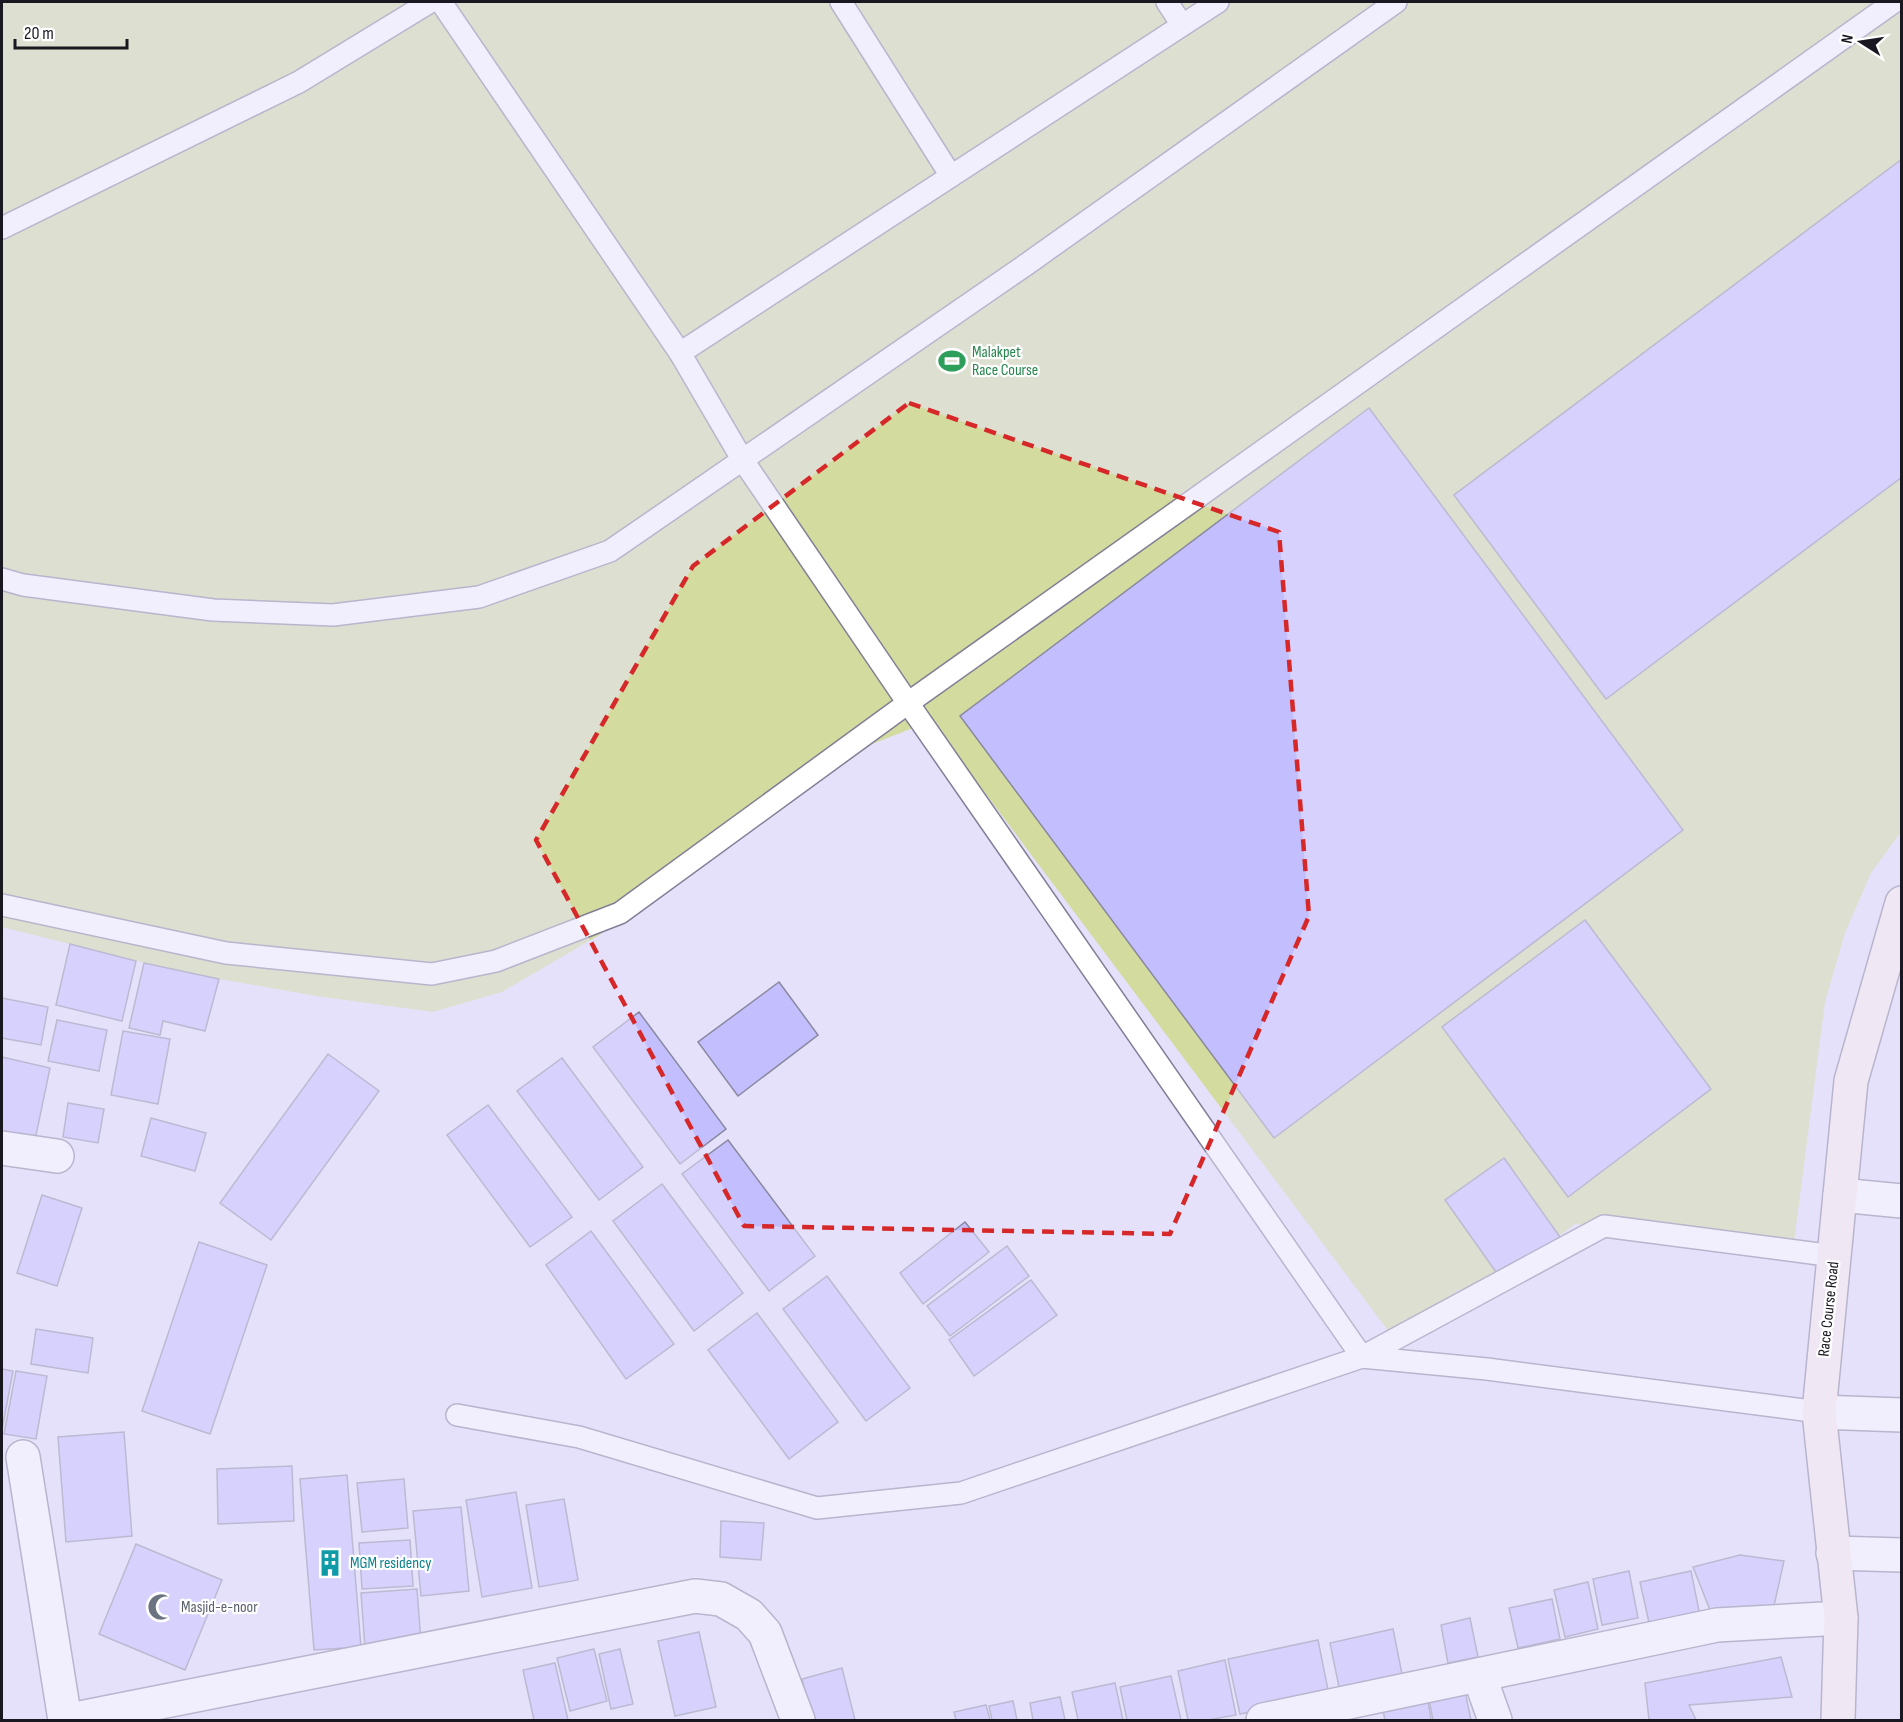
<svg xmlns="http://www.w3.org/2000/svg" width="1903" height="1722" font-family="'Sofia Sans Condensed',sans-serif">
	<style>
		.green { fill: #d3db9e }
		.building { fill: #c3bffe; stroke: #8988a0; stroke-width: 1.5 }
		.lines { fill: none; stroke-linecap: round; stroke-linejoin: round }
		.lane-casing { stroke: #827e96; stroke-width: 24 }
		.street-casing { stroke: #827e96; stroke-width: 36 }
		.secondary-casing { stroke: #827e96; stroke-width: 36 }
		.lane { stroke: #fff; stroke-width: 21 }
		.street { stroke: #fff; stroke-width: 33 }
		.secondary { stroke: #fcedea; stroke-width: 33 }
		.marked { fill: none; stroke: #d62828; stroke-width: 4.5; stroke-dasharray: 12 8; stroke-linejoin: round }
		.labels { text-anchor: middle; dominant-baseline: central; stroke-width: 4.5; stroke-linejoin: round; paint-order: stroke }
		.leisure-label { font-size: 16px; fill: #27864d; stroke: #fff; text-anchor: start }
		.street-label { font-size: 16px; fill: #191821; stroke: #fff }
		.culture-label { font-size: 16px; fill: #0d838f; stroke: #fff; text-anchor: start }
		.worship-label { font-size: 16px; fill: #5b616d; stroke: #fff; text-anchor: start }
	</style>
	<rect width="100%" height="100%" fill="#e5e1fb"/>
	<polygon class="green" points="2,2 1901,2 1901,832 1871,873 1845,933 1825,1002 1793,1250 1575,1224 1501,1279 1473,1304 1460,1289 1392,1336 931,721 872,744 601,934 502,992 433,1012 316,996 185,973 2,927"/>
	<g class="building">
		<polygon points="1902,159 1902,477 1606,699 1454,495"/>
		<polygon points="1369,408 1683,830 1274,1138 960,716"/>
		<polygon points="1585,920 1711,1089 1568,1197 1442,1027"/>
		<polygon points="70,944 136,961 122,1021 56,1005"/>
		<polygon points="144,963 219,979 205,1031 163,1021 160,1035 129,1028"/>
		<polygon points="779,982 818,1035 738,1096 698,1042"/>
		<polygon points="2,998 48,1007 41,1045 2,1038"/>
		<polygon points="639,1012 726,1129 680,1164 593,1047"/>
		<polygon points="57,1020 107,1030 99,1071 48,1061"/>
		<polygon points="123,1031 170,1039 158,1104 111,1095"/>
		<polygon points="328,1054 379,1091 271,1240 220,1203"/>
		<polygon points="2,1057 50,1068 34,1145 2,1139"/>
		<polygon points="562,1058 643,1167 599,1200 517,1091"/>
		<polygon points="68,1103 104,1109 98,1143 63,1137"/>
		<polygon points="488,1105 572,1217 530,1247 447,1135"/>
		<polygon points="151,1118 206,1133 195,1171 141,1156"/>
		<polygon points="728,1140 815,1256 769,1291 682,1174"/>
		<polygon points="1504,1158 1560,1237 1501,1279 1445,1200"/>
		<polygon points="662,1184 743,1293 694,1331 613,1221"/>
		<polygon points="42,1195 82,1208 57,1286 17,1273"/>
		<polygon points="965,1222 989,1252 923,1304 900,1273"/>
		<polygon points="591,1231 674,1344 626,1379 546,1265"/>
		<polygon points="199,1242 267,1265 210,1434 142,1411"/>
		<polygon points="1007,1246 1029,1276 950,1336 927,1306"/>
		<polygon points="827,1276 910,1388 866,1421 783,1309"/>
		<polygon points="1031,1280 1057,1315 974,1376 949,1340"/>
		<polygon points="757,1313 838,1422 789,1459 708,1350"/>
		<polygon points="36,1329 93,1338 88,1373 31,1364"/>
		<polygon points="2,1369 13,1371 2,1430"/>
		<polygon points="16,1371 47,1376 36,1439 4,1434"/>
		<polygon points="124,1432 132,1536 66,1542 58,1437"/>
		<polygon points="292,1466 294,1521 218,1524 217,1469"/>
		<polygon points="347,1475 361,1647 314,1650 300,1479"/>
		<polygon points="404,1479 408,1528 362,1532 357,1483"/>
		<polygon points="516,1492 532,1588 482,1597 466,1500"/>
		<polygon points="564,1499 578,1580 539,1587 526,1505"/>
		<polygon points="461,1507 469,1591 421,1596 413,1511"/>
		<polygon points="721,1521 764,1523 761,1560 720,1557"/>
		<polygon points="410,1540 413,1586 362,1589 359,1543"/>
		<polygon points="136,1544 222,1580 185,1670 99,1634"/>
		<polygon points="1740,1555 1784,1561 1773,1610 1710,1610 1693,1567"/>
		<polygon points="1629,1571 1638,1618 1602,1625 1593,1579"/>
		<polygon points="1691,1571 1700,1616 1650,1627 1640,1582"/>
		<polygon points="1588,1582 1598,1629 1565,1637 1554,1590"/>
		<polygon points="417,1589 421,1642 365,1647 361,1593"/>
		<polygon points="1552,1599 1560,1639 1518,1648 1509,1608"/>
		<polygon points="1470,1618 1478,1657 1448,1663 1441,1625"/>
		<polygon points="1393,1629 1403,1679 1340,1692 1330,1643"/>
		<polygon points="699,1632 716,1707 675,1716 658,1641"/>
		<polygon points="1318,1640 1329,1695 1240,1714 1228,1659"/>
		<polygon points="594,1649 607,1701 570,1711 557,1658"/>
		<polygon points="620,1649 633,1704 611,1709 599,1654"/>
		<polygon points="1781,1657 1792,1697 1689,1705 1696,1720 1649,1720 1645,1683"/>
		<polygon points="1225,1660 1236,1715 1208,1720 1188,1720 1178,1671"/>
		<polygon points="555,1663 568,1720 534,1720 523,1670"/>
		<polygon points="842,1668 855,1720 812,1720 802,1679"/>
		<polygon points="1171,1676 1181,1720 1127,1720 1120,1687"/>
		<polygon points="1115,1683 1123,1720 1078,1720 1072,1692"/>
		<polygon points="1464,1687 1471,1720 1433,1720 1428,1695"/>
		<polygon points="1060,1697 1065,1720 1033,1720 1030,1703"/>
		<polygon points="1013,1701 1017,1720 992,1720 989,1706"/>
		<polygon points="1428,1701 1431,1720 1385,1720 1383,1711"/>
		<polygon points="986,1705 990,1720 956,1720 954,1712"/>
	</g>
	<g class="lines">
		<defs>
			<g id="lane">
				<polyline points="441,2 680,353 742,459 908,703 1362,1357 1487,1369 1819,1412"/>
				<polyline points="841,2 951,176"/>
				<polyline points="1167,2 1182,25"/>
				<polyline points="2,228 299,82 430,2"/>
				<polyline points="680,353 1218,2"/>
				<polyline points="2,579 23,585 213,610 333,615 479,597 610,551 1027,264 1396,2"/>
				<polyline points="2,905 226,953 432,974 496,961 620,913 908,703 1894,2"/>
				<polyline points="457,1415 579,1437 817,1508 961,1493 1362,1357 1604,1226 1834,1256"/>
			</g>
			<g id="street">
				<polyline points="2,1148 57,1156"/>
				<polyline points="1840,1195 1902,1201"/>
				<polyline points="1819,1412 1902,1415"/>
				<polyline points="23,1457 65,1720"/>
				<polyline points="1833,1553 1902,1555"/>
				<polyline points="1479,1675 1495,1720"/>
				<polyline points="70,1720 695,1596 721,1599 749,1615 765,1633 798,1720"/>
				<polyline points="1263,1720 1717,1625 1841,1618"/>
			</g>
			<polyline id="secondary" points="1838,1720 1841,1618 1819,1412 1851,1081 1902,903"/>
		</defs>
		<use href="#lane" class="lane-casing"/>
		<use href="#street" class="street-casing"/>
		<use href="#secondary" class="secondary-casing"/>
		<use href="#lane" class="lane"/>
		<use href="#street" class="street"/>
		<use href="#secondary" class="secondary"/>
	</g>
	<path d="M0 0H1903V1722H0ZM909 403 1279 532 1309 916 1170 1234 744 1226 536 840 693 566Z" fill="#e5e1fb" fill-opacity=".55" fill-rule="evenodd"/>
	<path class="marked" d="M909 403 1279 532 1309 916 1170 1234 744 1226 536 840 693 566Z"/>
	<defs>
		<symbol id="stadium-bare" viewBox="-9 -9 18 18"><path d="M0-5a6.5 5 0 1 0 0 10a6.5 5 0 1 0 0-10ZM-3.5-1.8h7v3.6h-7Z" fill="#2e9e5b" stroke="#fff" stroke-width="2.5" paint-order="stroke"/></symbol>
		<symbol id="building-bare" viewBox="-9 -9 18 18"><path d="M-4-6H4V6H1V3H-1V6H-4ZM-2.5-4.3h1.7v1.8h-1.7ZM.8-4.3h1.7v1.8H.8ZM-2.5-1h1.7V.8h-1.7ZM.8-1h1.7V.8H.8Z" fill="#0f9aa8" stroke="#fff" stroke-width="2.5" paint-order="stroke"/></symbol>
		<symbol id="mosque-bare" viewBox="-9 -9 18 18"><path d="M3.5-4.9A6 6 0 1 0 3.5 4.9A5 5 0 1 1 3.5-4.9Z" fill="#6b7280" stroke="#fff" stroke-width="2.5" paint-order="stroke"/></symbol>
	</defs>
	<g fill-rule="evenodd">
		<use href="#stadium-bare" x="933" y="342" width="38" height="38"/>
		<use href="#building-bare" x="311" y="1544" width="38" height="38"/>
		<use href="#mosque-bare" x="142" y="1588" width="38" height="38"/>
	</g>
	<g class="labels">
		<g class="leisure-label">
			<text x="972" y="352">Malakpet<tspan x="972" dy="18">Race Course</tspan></text>
		</g>
		<g class="street-label">
			<text transform="translate(1829 1309) rotate(-84)">Race Course Road</text>
		</g>
		<g class="culture-label">
			<text x="350" y="1563">MGM residency</text>
		</g>
		<g class="worship-label">
			<text x="181" y="1607">Masjid-e-noor</text>
		</g>
	</g>
	<rect width="1903" height="1722" fill="none" stroke="#191821" stroke-width="6"/>
	<g transform="translate(1861 42) rotate(282)" stroke="#ffffff" stroke-width="4.5" paint-order="stroke">
	<path d="M0-4.5L10 22L0 15L-10 22Z" fill="#191821"/>
	<text y="-9" font-size="16" font-weight="bold" text-anchor="middle" fill="#191821">N</text>
	</g>
	<path d="M15 39v9h112v-9" fill="none" stroke="#191821" stroke-width="3"/>
	<text x="24" y="39" font-size="18" fill="#191821" stroke="#ffffff" stroke-width="4.5" paint-order="stroke">20 m</text>
</svg>
